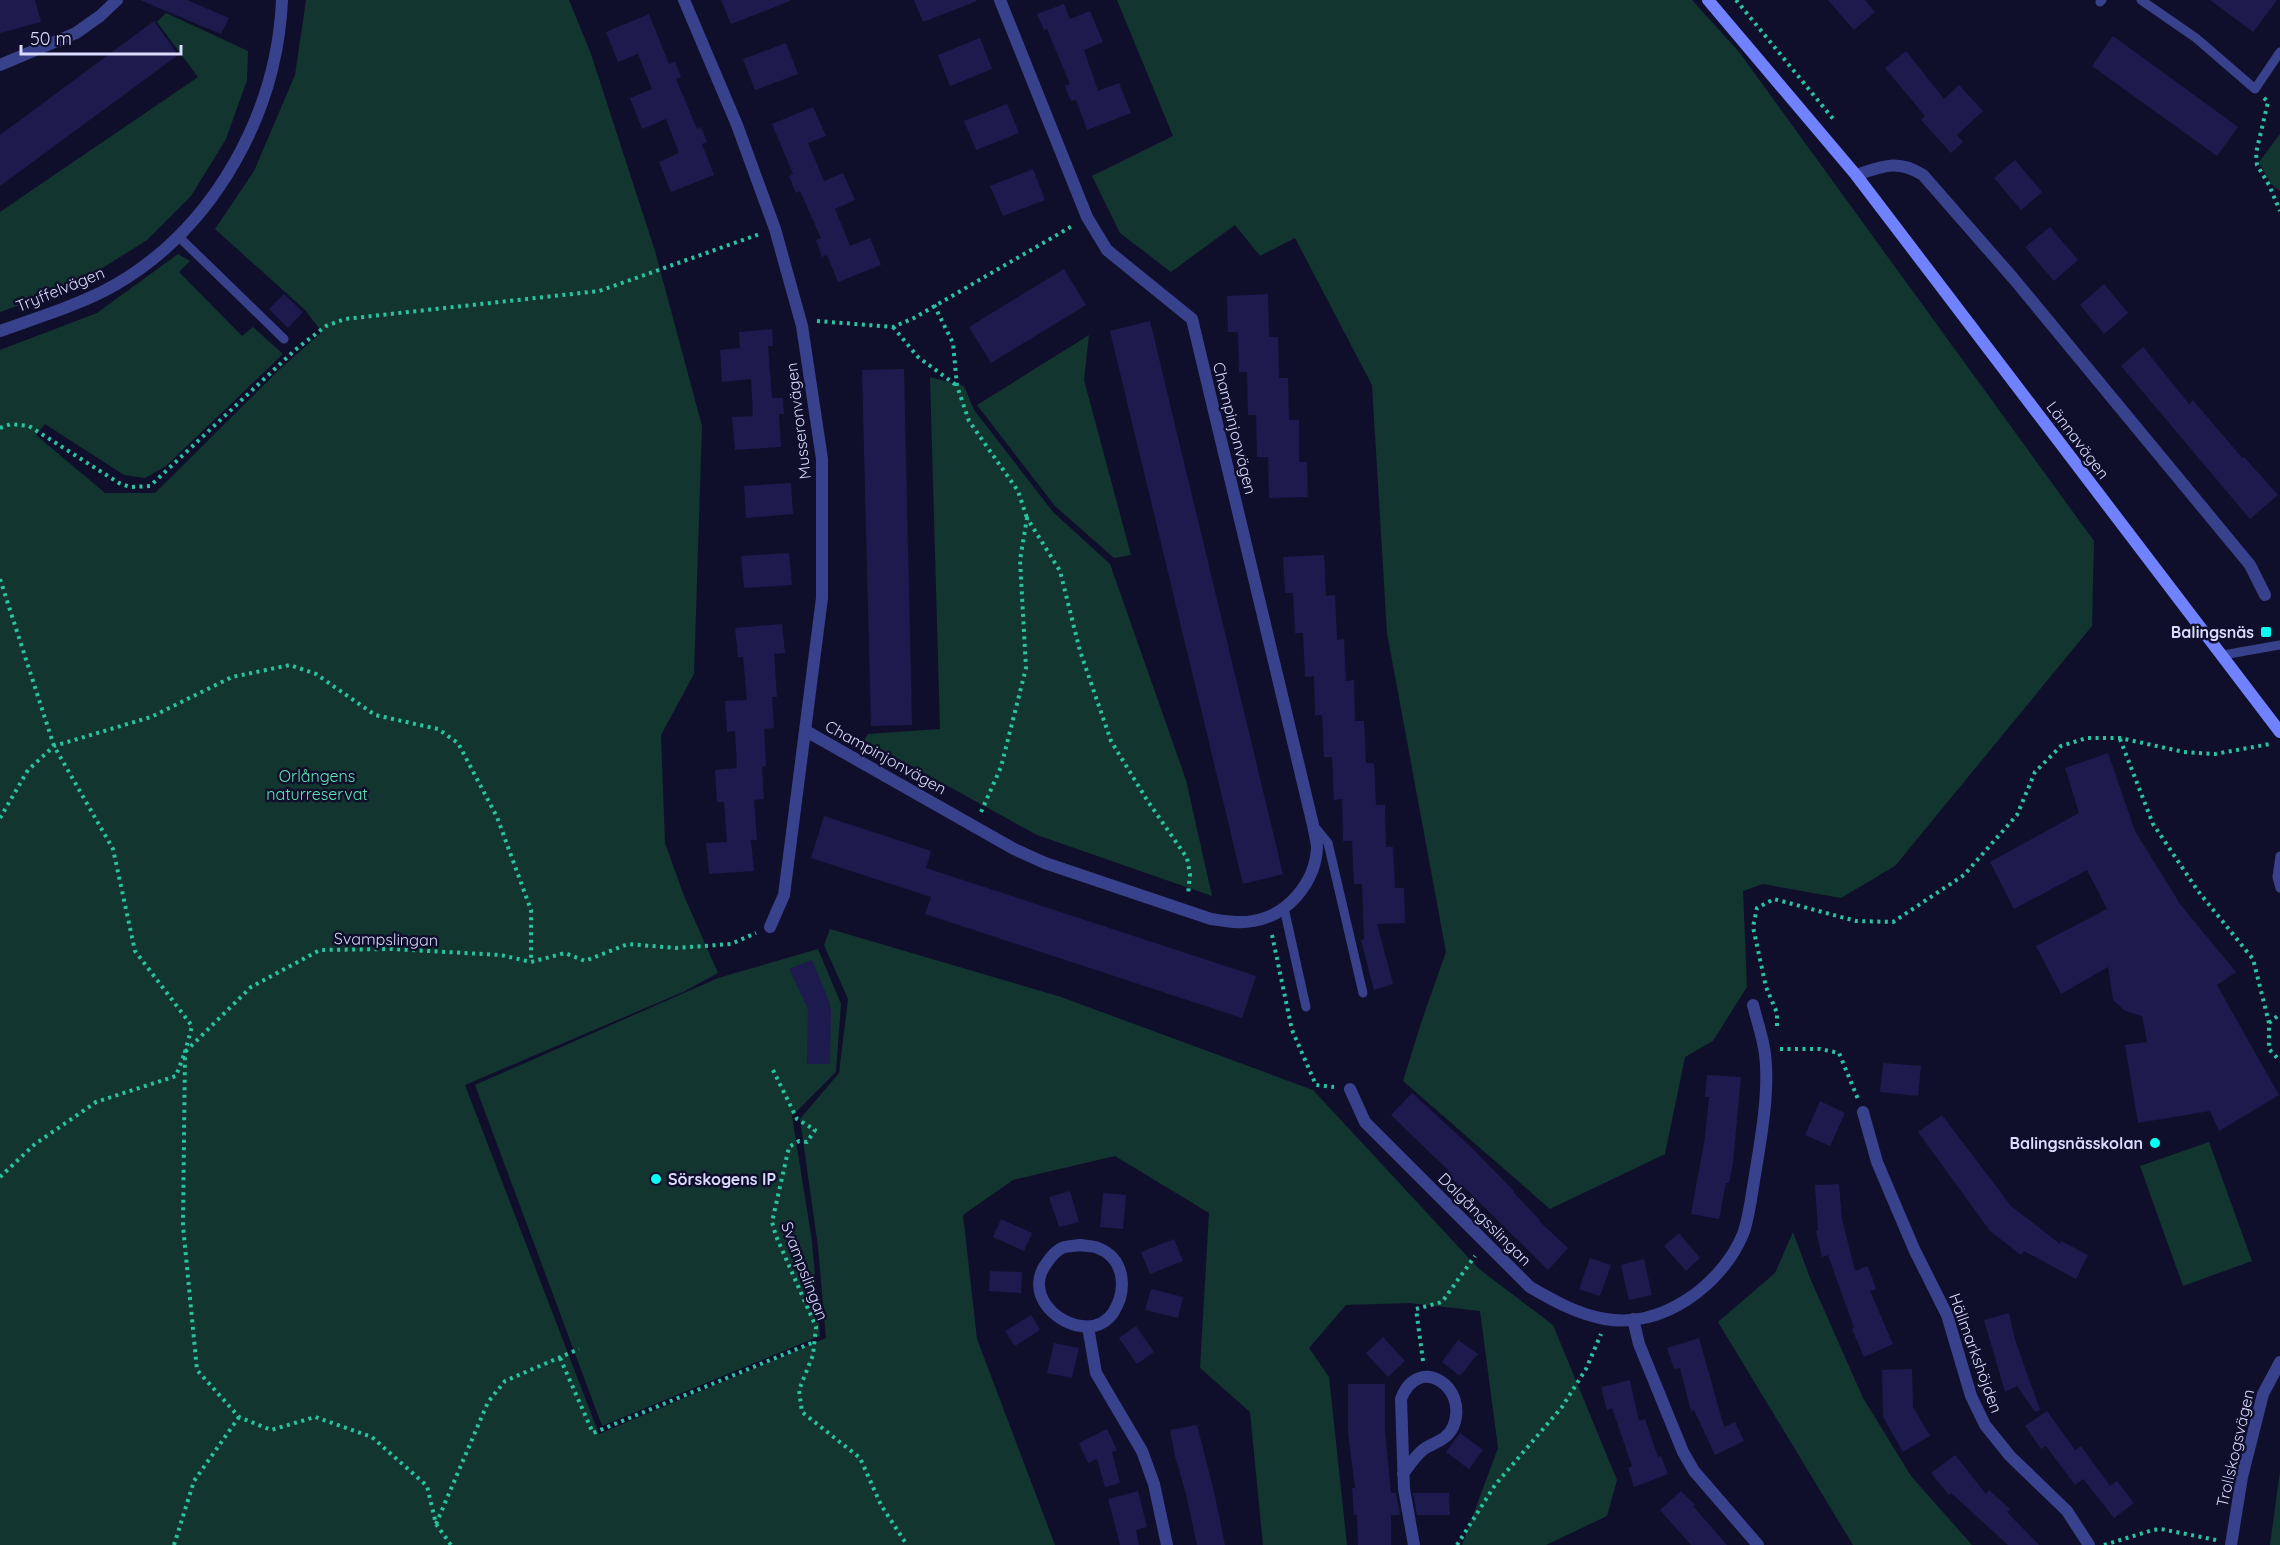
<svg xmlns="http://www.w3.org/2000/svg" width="2280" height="1545" font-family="Quicksand,sans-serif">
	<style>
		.green { fill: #12352f }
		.building { fill: #1d1a4d }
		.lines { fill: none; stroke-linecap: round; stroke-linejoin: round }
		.path { stroke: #2ac3a2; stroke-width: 4; stroke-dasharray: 3 4.5; stroke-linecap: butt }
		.lane { stroke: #38428c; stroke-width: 9 }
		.street { stroke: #38428c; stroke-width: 12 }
		.secondary { stroke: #7082ff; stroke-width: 12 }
		.poi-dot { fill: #05fff2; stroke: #100f2b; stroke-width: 2 }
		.labels { text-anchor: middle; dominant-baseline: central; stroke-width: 5; stroke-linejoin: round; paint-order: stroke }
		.street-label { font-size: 16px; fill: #d9dbff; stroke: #100f2b }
		.poi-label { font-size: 16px; font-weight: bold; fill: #d9dbff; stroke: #100f2b; text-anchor: end }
		.park-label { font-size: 16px; fill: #5ee7b0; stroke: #100f2b }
	</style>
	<rect width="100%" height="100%" fill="#100f2b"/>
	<g class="green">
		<polygon points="306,0 569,0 591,54 655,251 702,426 694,674 661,735 665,843 684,896 718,973 683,992 465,1085 599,1434 826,1338 818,1247 800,1119 839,1073 848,999 824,945 830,929 1061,997 1313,1090 1479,1269 1553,1325 1617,1480 1607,1516 1546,1545 1462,1545 1498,1448 1480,1311 1410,1303 1346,1305 1309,1348 1329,1377 1347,1545 1263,1545 1250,1412 1200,1368 1209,1213 1115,1156 1013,1180 963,1215 977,1339 1055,1545 0,1545 0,350 97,313 178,254 190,261 179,272 242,336 253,327 283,354 166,466 145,478 124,475 45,424 36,435 105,493 155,493 280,369 322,332 305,310 215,229 254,171 295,75"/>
		<polygon points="1117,0 1692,0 1739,52 2094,541 2092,626 1895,866 1841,898 1763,884 1743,891 1747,987 1713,1041 1685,1057 1665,1154 1550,1209 1403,1081 1422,1020 1446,952 1387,633 1372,385 1295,238 1260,256 1235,225 1171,272 1120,233 1092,176 1173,136"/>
		<polygon points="166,13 248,51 247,80 226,139 191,196 147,240 74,286 0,312 0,212 198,77 157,22"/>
		<polygon points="2280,134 2280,191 2271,184 2259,162"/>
		<polygon points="1089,335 1084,380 1131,555 1114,558 1055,506 977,405"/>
		<polygon points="930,377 964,386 974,410 1053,512 1110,564 1186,780 1212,896 1037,835 864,740 868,734 940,729"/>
		<polygon points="818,949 841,1004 836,1072 792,1116 812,1241 820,1336 602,1426 475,1085 718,978"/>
		<polygon points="2209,1142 2252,1261 2183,1286 2140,1166"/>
		<polygon points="1793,1232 1810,1278 1863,1398 1911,1476 1972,1545 1853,1545 1718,1322 1775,1273"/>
		<polygon points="2280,1471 2280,1545 2270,1545"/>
	</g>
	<g class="building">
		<polygon points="0,0 35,0 41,22 0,33"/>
		<polygon points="140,0 187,0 229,18 221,34"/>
		<polygon points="721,0 790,0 790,1 731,24"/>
		<polygon points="914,0 976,0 977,1 923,22"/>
		<polygon points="1828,0 1865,0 1875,12 1854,30"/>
		<polygon points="2210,0 2277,0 2253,32"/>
		<polygon points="1064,4 1070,19 1090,11 1103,42 1084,50 1098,91 1119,83 1131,113 1087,130 1076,100 1071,101 1065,86 1070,84 1047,29 1044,30 1037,14"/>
		<polygon points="649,14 669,64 675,62 681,77 676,79 697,129 701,127 707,142 702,144 714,175 671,192 659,162 679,153 666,119 642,129 630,98 652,89 638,54 618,62 606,32"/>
		<polygon points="154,21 178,55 0,186 0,135"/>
		<polygon points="2113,36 2238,127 2217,156 2092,66"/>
		<polygon points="980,38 992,69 950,86 938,55"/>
		<polygon points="786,43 798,74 755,90 743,59"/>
		<polygon points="1906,51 1944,99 1959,85 1983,111 1957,135 1963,142 1951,153 1921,120 1925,116 1885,68"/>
		<polygon points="1007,104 1019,133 976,150 964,121"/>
		<polygon points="813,107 826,136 808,143 824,181 843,173 855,200 835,209 850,246 870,238 881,265 838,282 827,255 822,257 816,240 821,238 800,191 796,193 789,176 793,174 772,124"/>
		<polygon points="2015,160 2042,192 2021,210 1994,178"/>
		<polygon points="1033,169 1045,200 1003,216 990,186"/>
		<polygon points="2050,227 2078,260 2054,281 2025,247"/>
		<polygon points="1064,269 1086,305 991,363 969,327"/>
		<polygon points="2104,284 2128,313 2104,334 2080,305"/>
		<polygon points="284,294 303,312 288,328 269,309"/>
		<polygon points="1268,294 1269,337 1278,337 1279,378 1288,378 1289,420 1299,420 1299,462 1307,462 1308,497 1269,498 1268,457 1257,457 1256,415 1248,415 1247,372 1239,372 1238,332 1228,332 1227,296"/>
		<polygon points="1150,321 1283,874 1243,884 1110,331"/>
		<polygon points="772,329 773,346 768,346 772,398 783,398 784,414 779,414 781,447 735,450 732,417 753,416 751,379 722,382 720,350 740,348 739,332"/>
		<polygon points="2143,347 2189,404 2193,400 2242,458 2244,457 2278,495 2250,519 2121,366"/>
		<polygon points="904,369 912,725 871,726 862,370"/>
		<polygon points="791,483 793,514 746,518 744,486"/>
		<polygon points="789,553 792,585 744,588 741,556"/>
		<polygon points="1324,555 1326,596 1335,595 1337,640 1344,639 1346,681 1354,680 1355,721 1364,721 1366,763 1374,763 1376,805 1385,805 1386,847 1393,847 1395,888 1404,888 1405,923 1377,924 1393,984 1374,990 1361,940 1364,939 1362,884 1354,884 1352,841 1343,841 1342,799 1334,800 1332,757 1324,757 1322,715 1315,715 1314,676 1305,677 1303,633 1295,633 1293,593 1285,593 1283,557"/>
		<polygon points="782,624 785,653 774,654 777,697 772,697 774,728 764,729 766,766 762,767 764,799 754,800 757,840 751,840 754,871 709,874 706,843 727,842 724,802 717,802 715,770 737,768 735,731 727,732 725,701 747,700 743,657 738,657 735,628"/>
		<polygon points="2108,753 2135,831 2180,904 2236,972 2217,985 2279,1095 2219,1131 2210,1111 2138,1123 2125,1045 2147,1042 2142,1016 2125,1011 2113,1000 2108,967 2061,994 2036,946 2107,909 2087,870 2014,909 1990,862 2079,813 2065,768"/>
		<polygon points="824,816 931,851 926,868 1256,976 1242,1018 925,914 931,897 811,858"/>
		<polygon points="812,960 829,1001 831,1011 830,1064 807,1064 808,1009 789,969"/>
		<polygon points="1883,1063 1921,1066 1918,1096 1880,1092"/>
		<polygon points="1707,1075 1741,1077 1733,1163 1729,1183 1726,1183 1719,1219 1691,1214 1705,1137 1709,1097 1705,1097"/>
		<polygon points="1412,1093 1471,1147 1514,1191 1513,1192 1540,1220 1539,1221 1568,1248 1548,1270 1465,1188 1463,1190 1446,1172 1448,1170 1391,1115"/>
		<polygon points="1820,1101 1845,1113 1830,1146 1805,1135"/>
		<polygon points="1942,1115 2011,1206 2060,1244 2061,1241 2088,1255 2076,1279 2024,1251 2021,1255 1990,1231 1918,1132"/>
		<polygon points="1839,1184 1842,1219 1855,1271 1868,1266 1876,1289 1870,1291 1893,1344 1864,1357 1852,1329 1854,1328 1828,1255 1822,1257 1816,1231 1818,1230 1815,1185"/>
		<polygon points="1070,1191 1079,1222 1059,1227 1049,1197"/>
		<polygon points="1103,1193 1126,1195 1123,1229 1100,1227"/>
		<polygon points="1001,1219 1032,1233 1024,1251 993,1237"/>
		<polygon points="1679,1233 1700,1258 1686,1271 1664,1246"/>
		<polygon points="1174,1239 1183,1261 1150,1274 1141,1252"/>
		<polygon points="1590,1258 1611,1265 1600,1296 1579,1289"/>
		<polygon points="1644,1259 1652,1295 1629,1300 1621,1265"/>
		<polygon points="990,1271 1022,1272 1021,1293 989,1291"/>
		<polygon points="1151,1289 1183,1297 1178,1318 1145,1310"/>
		<polygon points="2009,1313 2015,1340 2040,1410 2035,1412 2017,1386 2005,1392 1984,1320"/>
		<polygon points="1031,1315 1040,1330 1015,1346 1005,1331"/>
		<polygon points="1136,1326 1154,1352 1137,1364 1119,1338"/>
		<polygon points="1383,1337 1405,1361 1388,1377 1366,1353"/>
		<polygon points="1699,1338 1724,1427 1735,1422 1744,1441 1715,1455 1694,1410 1691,1411 1680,1368 1674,1369 1667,1348"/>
		<polygon points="1458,1340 1478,1354 1460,1376 1442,1362"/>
		<polygon points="1054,1343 1079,1348 1072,1378 1047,1373"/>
		<polygon points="1912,1369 1913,1407 1930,1436 1903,1452 1883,1417 1882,1370"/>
		<polygon points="1630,1380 1639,1421 1645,1419 1658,1457 1661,1456 1668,1474 1634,1487 1628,1468 1632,1466 1612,1408 1607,1410 1601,1387"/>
		<polygon points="1348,1384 1385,1384 1385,1430 1391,1493 1396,1493 1400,1515 1391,1515 1391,1545 1358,1545 1357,1515 1354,1515 1352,1488 1355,1488 1348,1433"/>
		<polygon points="2047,1411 2075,1450 2081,1446 2110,1486 2117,1481 2134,1503 2114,1518 2083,1479 2075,1485 2046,1446 2041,1449 2025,1426"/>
		<polygon points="1197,1425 1215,1496 1225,1545 1197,1545 1186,1494 1175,1456 1170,1430"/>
		<polygon points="1107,1429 1117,1450 1112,1452 1120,1483 1105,1487 1097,1459 1088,1463 1079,1443"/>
		<polygon points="1460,1433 1483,1450 1469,1469 1446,1452"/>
		<polygon points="1955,1455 1986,1494 1989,1490 2010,1509 2007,1512 2039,1545 2008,1545 1951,1493 1949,1495 1931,1473"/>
		<polygon points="1138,1491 1147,1527 1136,1530 1139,1545 1120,1545 1108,1499"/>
		<polygon points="1681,1491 1695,1505 1693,1506 1727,1545 1691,1545 1660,1510"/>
		<polygon points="1413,1493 1449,1493 1450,1515 1417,1515"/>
	</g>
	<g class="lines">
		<g class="path">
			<polyline points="1736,0 1834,120"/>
			<polyline points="2264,98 2268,102 2256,153 2257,165 2269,185 2280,211"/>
			<polyline points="934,305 953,343 957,386 969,421 1018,491 1027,518"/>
			<polyline points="817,321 893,327 914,318 1074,225"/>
			<polyline points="893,327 918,357 956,385"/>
			<polyline points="0,428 11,424 29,426 119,483 130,487 150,486 295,350 326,326 345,319 599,291 760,234"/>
			<polyline points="0,579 54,746 113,849 135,951 192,1026 185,1052 183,1226 197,1370 239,1417 271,1430 315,1417 372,1437 427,1486 436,1524 451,1545"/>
			<polyline points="2120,739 2153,824 2198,891 2253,959 2269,1023 2269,1049 2280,1061"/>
			<polyline points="981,812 1001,767 1026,668 1020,560 1027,518 1060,571 1080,651 1111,741 1147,800 1187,858 1190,874 1188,895"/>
			<polyline points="0,818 28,770 54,746 151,717 232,677 290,665 316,674 375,715 438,729 458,743 497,817 531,910 531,961"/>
			<polyline points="1272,935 1292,1030 1316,1085 1334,1087"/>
			<polyline points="2269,1023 2280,1014"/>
			<polyline points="1777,1026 1777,1013 1766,987 1753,927 1757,908 1774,899 1856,921 1893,922 1964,875 2017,815 2035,772 2061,746 2087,738 2120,738 2184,752 2215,754 2270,744"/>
			<polyline points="1780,1049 1820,1049 1839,1053 1858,1099"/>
			<polyline points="773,1070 797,1119 815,1130 807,1142 799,1141 789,1147 772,1222 776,1236 816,1327 813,1355 799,1390 802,1412 860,1458 881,1505 907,1545"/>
			<polyline points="0,1177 35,1144 96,1102 176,1076 185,1052 251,987 320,950 392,949 501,955 531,962 565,953 585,961 628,944 676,948 731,944 756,933"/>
			<polyline points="560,1358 593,1433 814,1342"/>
			<polyline points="1423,1361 1416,1309 1442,1302 1475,1256"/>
			<polyline points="436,1524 488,1402 505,1381 579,1349"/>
			<polyline points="174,1545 194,1481 239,1417"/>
			<polyline points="1457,1545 1495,1485 1562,1407 1586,1369 1601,1334"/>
			<polyline points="2104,1545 2153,1530 2161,1529 2216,1540"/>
		</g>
		<g class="lane">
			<polyline points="2141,0 2196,38 2255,89 2280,52"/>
			<polyline points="2100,2 2102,0"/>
			<polyline points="178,236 284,339"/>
			<polyline points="2223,655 2280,645"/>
			<polyline points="1315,827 1328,843 1363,993"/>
			<polyline points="2280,856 2277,877 2280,888"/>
			<polyline points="1284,908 1306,1007"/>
		</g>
		<g class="street">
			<polyline points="684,0 737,125 775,229 802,326 822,459 822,598 784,895 770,927"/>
			<polyline points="0,65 76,33 100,16 117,0"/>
			<path d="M1856 175C1883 166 1898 159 1923 175L2013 278 2250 565 2265 595"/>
			<path d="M0 331C36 318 82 304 115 285 215 227 277 113 282 0"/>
			<path d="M806 731 1014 849 1045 863 1211 919C1225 921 1239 924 1253 921 1287 916 1315 883 1317 848 1317 841 1314 832 1313 825L1192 319 1107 250 1087 217 1000 0"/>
			<path d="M1350 1089 1365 1122 1530 1287C1554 1301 1577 1314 1605 1319 1662 1329 1722 1285 1743 1234 1749 1218 1751 1198 1754 1181 1760 1143 1770 1092 1765 1054 1763 1038 1757 1021 1753 1005"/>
			<polyline points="1863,1112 1877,1162 1914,1249 1947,1315 1971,1396 1985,1425 2010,1456 2067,1511 2089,1545"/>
			<path d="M1080 1245C1085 1246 1093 1246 1098 1248 1126 1259 1127 1291 1113 1313 1105 1324 1094 1328 1081 1326 1053 1322 1026 1292 1046 1264 1050 1258 1055 1251 1062 1248 1067 1246 1074 1246 1080 1245Z"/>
			<polyline points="1633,1319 1639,1344 1683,1452 1694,1471 1758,1545"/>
			<polyline points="1088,1327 1096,1373 1142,1451 1154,1484 1167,1545"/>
			<path d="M1403 1474C1410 1464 1415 1456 1424 1449 1435 1442 1447 1440 1453 1427 1470 1387 1418 1353 1401 1399L1404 1489 1414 1545"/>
			<polyline points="2231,1545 2242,1477 2263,1394 2280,1362"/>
		</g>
		<polyline class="secondary" points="1708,0 1856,175 2280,732"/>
	</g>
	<g class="poi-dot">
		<rect x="2260" y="626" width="12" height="12" rx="3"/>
		<circle cx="2155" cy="1143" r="6"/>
		<circle cx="656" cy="1179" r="6"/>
	</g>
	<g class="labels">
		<g class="street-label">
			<text transform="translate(60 289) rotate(-22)">Tryffelvägen</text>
			<text transform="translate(798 421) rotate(-97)">Musseronvägen</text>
			<text transform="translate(1235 428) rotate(76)">Champinjonvägen</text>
			<text transform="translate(2078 440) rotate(53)">Lännavägen</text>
			<text transform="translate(886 757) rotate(29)">Champinjonvägen</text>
			<text transform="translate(386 939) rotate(1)">Svampslingan</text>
			<text transform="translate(1485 1219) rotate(45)">Dalgångsslingan</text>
			<text transform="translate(805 1271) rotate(69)">Svampslingan</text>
			<text transform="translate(1976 1353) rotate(70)">Hällmarkshöjden</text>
			<text transform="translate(2235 1448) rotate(-77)">Trollskogsvägen</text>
		</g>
		<g class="poi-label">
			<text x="2254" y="632">Balingsnäs</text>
			<text x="2143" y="1143">Balingsnässkolan</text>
			<text x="668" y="1179" text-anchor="start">Sörskogens IP</text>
		</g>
		<g class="park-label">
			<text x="317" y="776">Orlångens<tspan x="317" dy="18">naturreservat</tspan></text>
		</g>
	</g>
	<path d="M21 45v9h160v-9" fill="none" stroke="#d9dbff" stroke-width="3"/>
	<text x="30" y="45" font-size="18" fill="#d9dbff" stroke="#100f2b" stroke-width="4.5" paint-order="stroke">50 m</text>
</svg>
